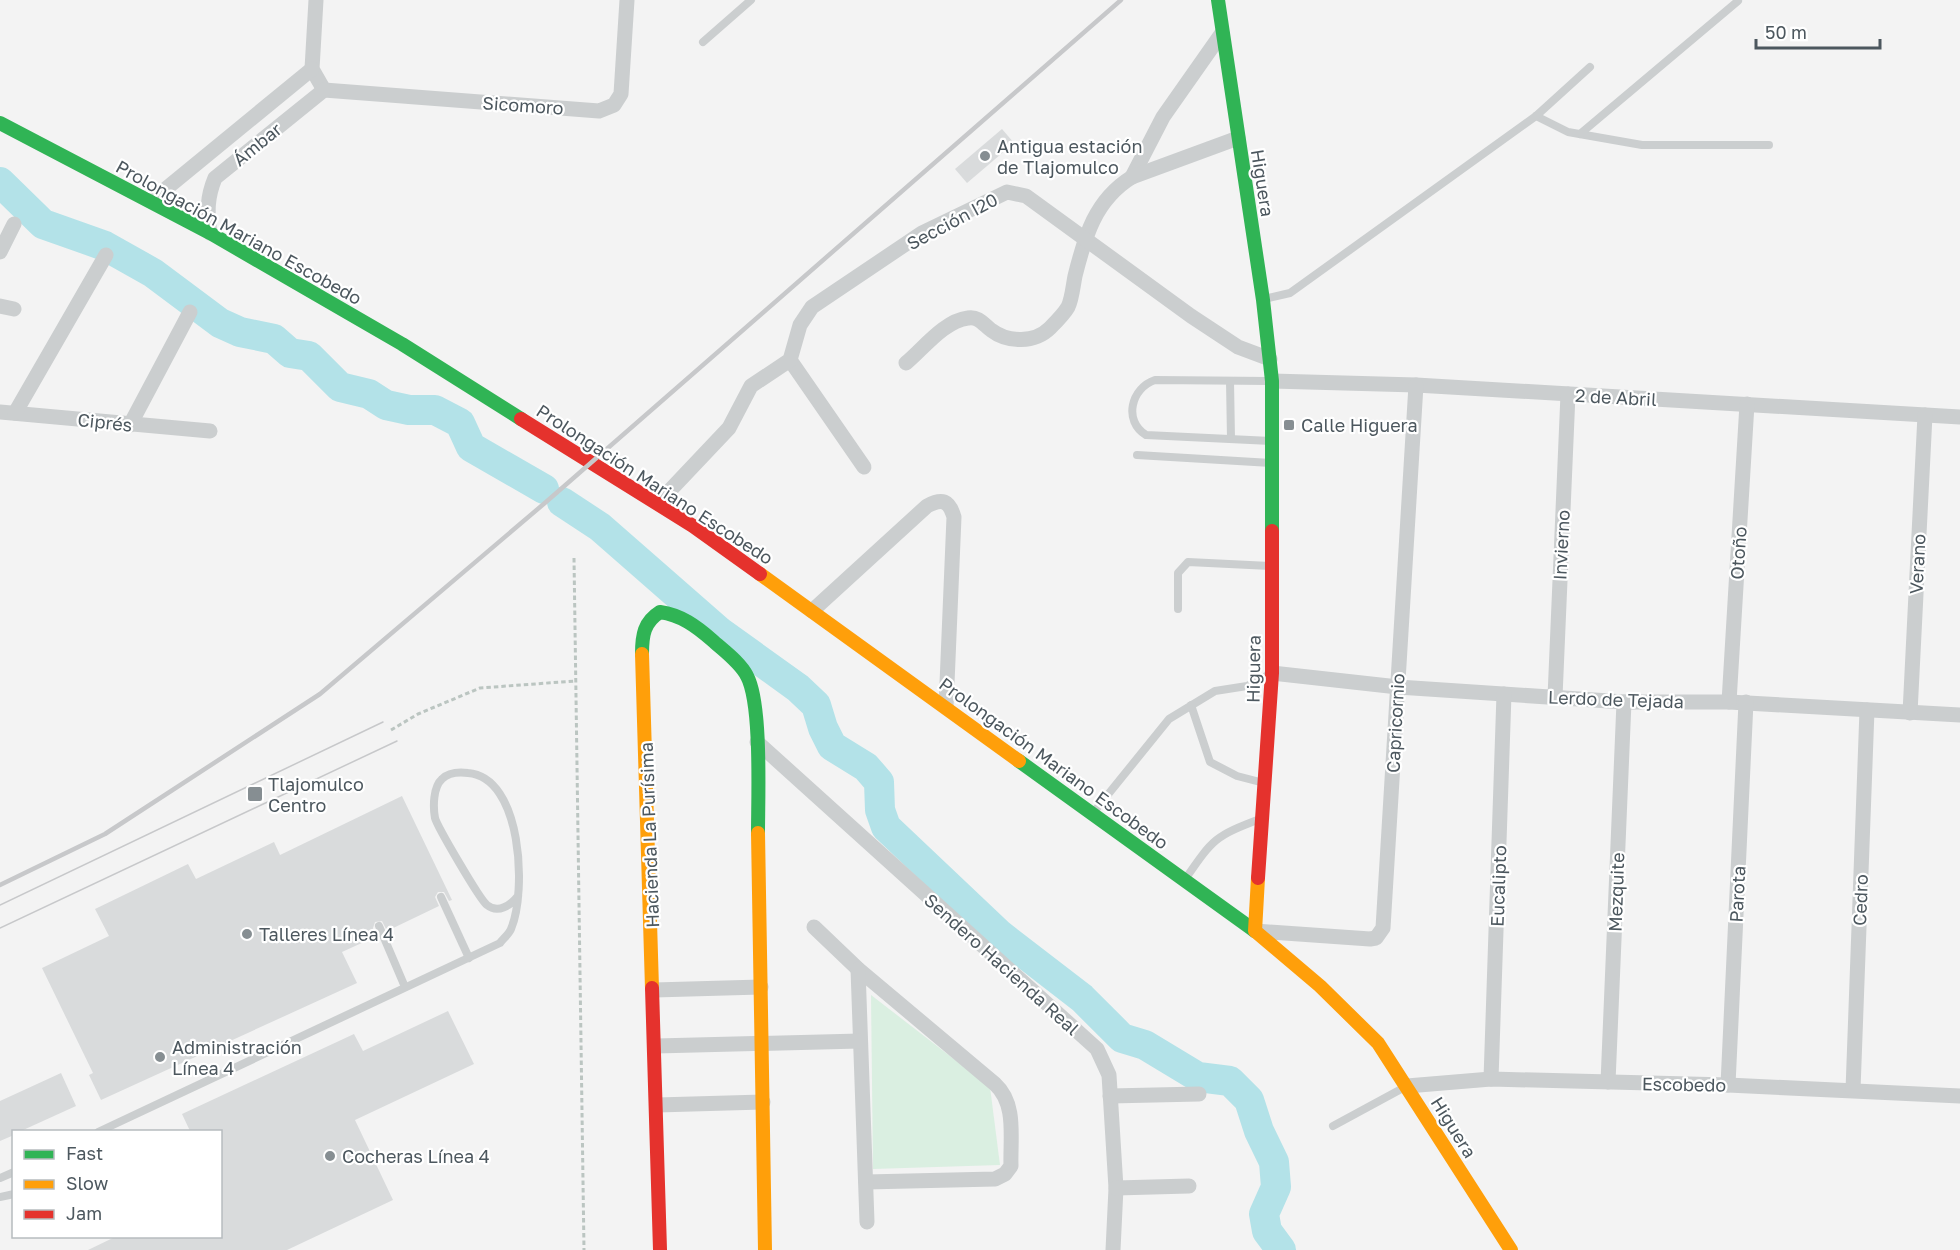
<svg xmlns="http://www.w3.org/2000/svg" width="1960" height="1250" font-family="'Golos Text',sans-serif">
	<style>
		.green { fill: #daefe1 }
		.lines { fill: none; stroke-linecap: round; stroke-linejoin: round }
		.river { stroke: #b3e2e8; stroke-width: 30 }
		.building { fill: #d9dbdc }
		.path { stroke: #bbc5c1; stroke-width: 3; stroke-dasharray: 4.5 3; stroke-linecap: butt }
		.lane { stroke: #cbcecf; stroke-width: 8 }
		.street { stroke: #cbcecf; stroke-width: 15 }
		.fast { stroke: #30b455; stroke-width: 14 }
		.slow { stroke: #ff9f0a; stroke-width: 14 }
		.jam { stroke: #e5322d; stroke-width: 14 }
		.tram { stroke: #c7c8ca; stroke-width: 1.5 }
		.rail { stroke: #c7c8ca; stroke-width: 4.5 }
		.poi-dot { fill: #868e92; stroke: #fff; stroke-width: 2 }
		.labels { text-anchor: middle; dominant-baseline: central; stroke-width: 4.5; stroke-linejoin: round; paint-order: stroke }
		.street-label { font-size: 18px; fill: #4c575e; stroke: #fff }
		.poi-label { font-size: 18px; fill: #4c575e; stroke: #fff; text-anchor: start }
	</style>
	<rect width="100%" height="100%" fill="#f3f3f3"/>
	<polygon class="green" points="871,995 990,1087 1000,1165 873,1169"/>
	<g class="lines">
		<g class="river">
			<polyline points="0,182 43,224 105,246 153,273 220,323 240,332 274,339 290,353 309,356 340,387 369,394 386,405 409,410 435,410 460,423 471,447 544,489"/>
			<polyline points="562,502 600,527 720,632 798,688 816,705 823,728 832,746 866,767 879,782 880,810 886,827 999,934 1082,998 1122,1038 1145,1045 1198,1077 1230,1081 1249,1100 1259,1131 1274,1162 1276,1187 1264,1214 1267,1231 1281,1250"/>
		</g>
	</g>
	<g class="building">
		<polygon points="1002,129 1014,143 967,183 955,169"/>
		<polygon points="402,796 452,900 449,901 444,892 438,892 435,897 439,906 387,931 382,921 375,922 373,928 377,936 342,952 357,983 101,1100 89,1075 93,1073 42,968 109,936 95,909 188,864 196,879 274,842 280,855"/>
		<polygon points="448,1011 474,1064 355,1120 393,1200 287,1250 88,1250 117,1236 220,1236 220,1131 190,1131 182,1114 354,1034 363,1051"/>
		<polygon points="61,1073 76,1106 21,1131 14,1131 14,1135 0,1141 0,1101"/>
	</g>
	<g class="lines">
		<g class="path">
			<polyline points="574,558 584,1250"/>
			<polyline points="391,730 418,714 480,688 575,681"/>
		</g>
		<g class="lane">
			<polyline points="703,42 751,0"/>
			<polyline points="1536,116 1568,132 1642,145 1769,145"/>
			<polyline points="1580,134 1738,1"/>
			<polyline points="1264,299 1290,293 1536,116 1590,67"/>
			<polyline points="1230,381 1231,439"/>
			<path d="M1269 381 1155 380C1131 388 1123 421 1146 435L1271 441"/>
			<polyline points="1137,455 1271,463"/>
			<polyline points="1178,609 1178,573 1188,562 1270,566"/>
			<polyline points="1191,705 1210,762 1237,776 1264,783"/>
			<polyline points="1093,813 1169,719 1215,691 1247,686 1270,674"/>
			<path d="M1186 878C1213 839 1215 836 1260 819"/>
			<polyline points="441,897 469,958"/>
			<polyline points="379,926 405,987"/>
			<polyline points="1333,1126 1405,1087"/>
			<path d="M98 1132 500 943C503 939 509 934 511 929 527 891 522 777 468 773 460 772 449 772 442 779 433 787 433 807 435 818 437 826 480 900 487 905 498 914 511 905 518 896"/>
			<polyline points="0,1178 14,1172"/>
			<polyline points="0,1197 14,1194"/>
		</g>
		<g class="street">
			<polyline points="316,0 312,69 324,90"/>
			<polyline points="324,90 599,111 614,105 621,94 627,0"/>
			<polyline points="1132,177 1163,117 1222,33"/>
			<polyline points="151,201 312,69"/>
			<path d="M210 233C207 212 207 197 215 178L324 90"/>
			<polyline points="0,252 14,224"/>
			<polyline points="0,306 14,309"/>
			<polyline points="790,360 864,467"/>
			<path d="M906 363C924 348 944 321 968 318 979 316 984 325 991 330 1008 343 1035 343 1050 328 1056 322 1064 314 1068 307 1072 299 1073 286 1075 276 1085 236 1095 200 1132 177L1238 138"/>
			<polyline points="1272,381 1416,385 1960,417"/>
			<polyline points="0,412 210,431"/>
			<polyline points="15,413 106,255"/>
			<polyline points="130,425 190,312"/>
			<polyline points="658,503 729,428 751,386 790,360 800,325 812,307 922,233 1007,192 1026,196 1191,316 1238,347 1270,359"/>
			<path d="M812 611 927 506C942 498 949 500 954 517L946 707"/>
			<polyline points="1272,673 1398,687 1624,702 1729,702 1960,715"/>
			<polyline points="1555,697 1568,394"/>
			<polyline points="1729,702 1747,404"/>
			<polyline points="1910,713 1925,415"/>
			<polyline points="757,742 1097,1049 1109,1075 1116,1188 1113,1250"/>
			<path d="M814 927 858 969 995 1084C1017 1104 1010 1138 1011 1166L1005 1174 995 1179 866 1182"/>
			<polyline points="1255,931 1370,939 1376,938 1383,928 1416,385"/>
			<polyline points="858,969 867,1222"/>
			<polyline points="654,990 761,987"/>
			<polyline points="656,1046 860,1041"/>
			<polyline points="1491,1079 1504,694"/>
			<polyline points="1608,1082 1624,702"/>
			<polyline points="1728,1085 1746,702"/>
			<polyline points="1407,1086 1491,1079 1728,1085 1960,1096"/>
			<polyline points="1853,1090 1867,710"/>
			<polyline points="1110,1096 1199,1094"/>
			<polyline points="657,1105 763,1102"/>
			<polyline points="1116,1188 1189,1186"/>
		</g>
		<g class="fast">
			<polyline points="1218,0 1263,300 1272,381 1272,531"/>
			<polyline points="0,123 210,233 402,344 521,419"/>
			<path d="M642 654C642 635 644 622 660 612 681 615 696 626 712 640 723 650 740 662 747 676 762 704 758 798 758 833"/>
			<polyline points="1019,761 1255,931"/>
		</g>
		<g class="slow">
			<polyline points="760,574 1019,761"/>
			<polyline points="642,654 652,988"/>
			<polyline points="758,833 765,1250"/>
			<polyline points="1258,878 1255,931 1320,986 1378,1043 1511,1250"/>
		</g>
		<g class="jam">
			<polyline points="521,419 693,526 760,574"/>
			<polyline points="1258,878 1272,673 1272,531"/>
			<polyline points="652,988 660,1250"/>
		</g>
		<g class="tram">
			<polyline points="0,905 383,722"/>
			<polyline points="0,928 397,741"/>
		</g>
		<polyline class="rail" points="0,885 105,834 320,694 546,502 1121,0"/>
	</g>
	<g class="poi-dot">
		<circle cx="985" cy="156" r="6"/>
		<rect x="1283" y="419" width="12" height="12" rx="3"/>
		<rect x="247" y="786" width="16" height="16" rx="3"/>
		<circle cx="247" cy="934" r="6"/>
		<circle cx="160" cy="1057" r="6"/>
		<circle cx="330" cy="1156" r="6"/>
	</g>
	<g class="labels">
		<g class="street-label">
			<text transform="translate(523 105) rotate(4)">Sicomoro</text>
			<text transform="translate(257 144) rotate(-39)">Ámbar</text>
			<text transform="translate(1263 183) rotate(81)">Higuera</text>
			<text transform="translate(952 221) rotate(-28)">Sección I20</text>
			<text transform="translate(239 232) rotate(29)">Prolongación Mariano Escobedo</text>
			<text transform="translate(1616 397) rotate(3)">2 de Abril</text>
			<text transform="translate(105 422) rotate(6)">Ciprés</text>
			<text transform="translate(655 484) rotate(33)">Prolongación Mariano Escobedo</text>
			<text transform="translate(1561 545) rotate(-87)">Invierno</text>
			<text transform="translate(1738 553) rotate(-86)">Otoño</text>
			<text transform="translate(1917 564) rotate(-87)">Verano</text>
			<text transform="translate(1253 669) rotate(-89)">Higuera</text>
			<text transform="translate(1616 699) rotate(2)">Lerdo de Tejada</text>
			<text transform="translate(1395 723) rotate(-87)">Capricornio</text>
			<text transform="translate(1054 763) rotate(36)">Prolongación Mariano Escobedo</text>
			<text transform="translate(649 835) rotate(-92)">Hacienda La Purísima</text>
			<text transform="translate(1498 886) rotate(-88)">Eucalipto</text>
			<text transform="translate(1616 892) rotate(-88)">Mezquite</text>
			<text transform="translate(1737 894) rotate(-87)">Parota</text>
			<text transform="translate(1860 900) rotate(-88)">Cedro</text>
			<text transform="translate(1002 964) rotate(42)">Sendero Hacienda Real</text>
			<text transform="translate(1684 1084) rotate(1)">Escobedo</text>
			<text transform="translate(1454 1127) rotate(58)">Higuera</text>
		</g>
		<g class="poi-label">
			<text x="997" y="146">Antigua estación<tspan x="997" dy="21">de Tlajomulco</tspan></text>
			<text x="1301" y="425">Calle Higuera</text>
			<text x="268" y="784">Tlajomulco<tspan x="268" dy="21">Centro</tspan></text>
			<text x="259" y="934">Talleres Línea 4</text>
			<text x="172" y="1047">Administración<tspan x="172" dy="21">Línea 4</tspan></text>
			<text x="342" y="1156">Cocheras Línea 4</text>
		</g>
	</g>
	<rect x="12" y="1130" width="210" height="108" fill="#ffffff" stroke="#b7bcbf" stroke-width="1.5"/>
	<rect x="24" y="1150" width="30" height="9" fill="#30b455" stroke="#b7bcbf" stroke-width="1.5"/>
	<text x="66" y="1160" font-size="18" fill="#4c575e">Fast</text>
	<rect x="24" y="1180" width="30" height="9" fill="#ff9f0a" stroke="#b7bcbf" stroke-width="1.5"/>
	<text x="66" y="1190" font-size="18" fill="#4c575e">Slow</text>
	<rect x="24" y="1210" width="30" height="9" fill="#e5322d" stroke="#b7bcbf" stroke-width="1.5"/>
	<text x="66" y="1220" font-size="18" fill="#4c575e">Jam</text>
	<path d="M1756 39v9h124v-9" fill="none" stroke="#4c575e" stroke-width="3"/>
	<text x="1765" y="39" font-size="18" fill="#4c575e" stroke="#ffffff" stroke-width="4.5" paint-order="stroke">50 m</text>
</svg>
